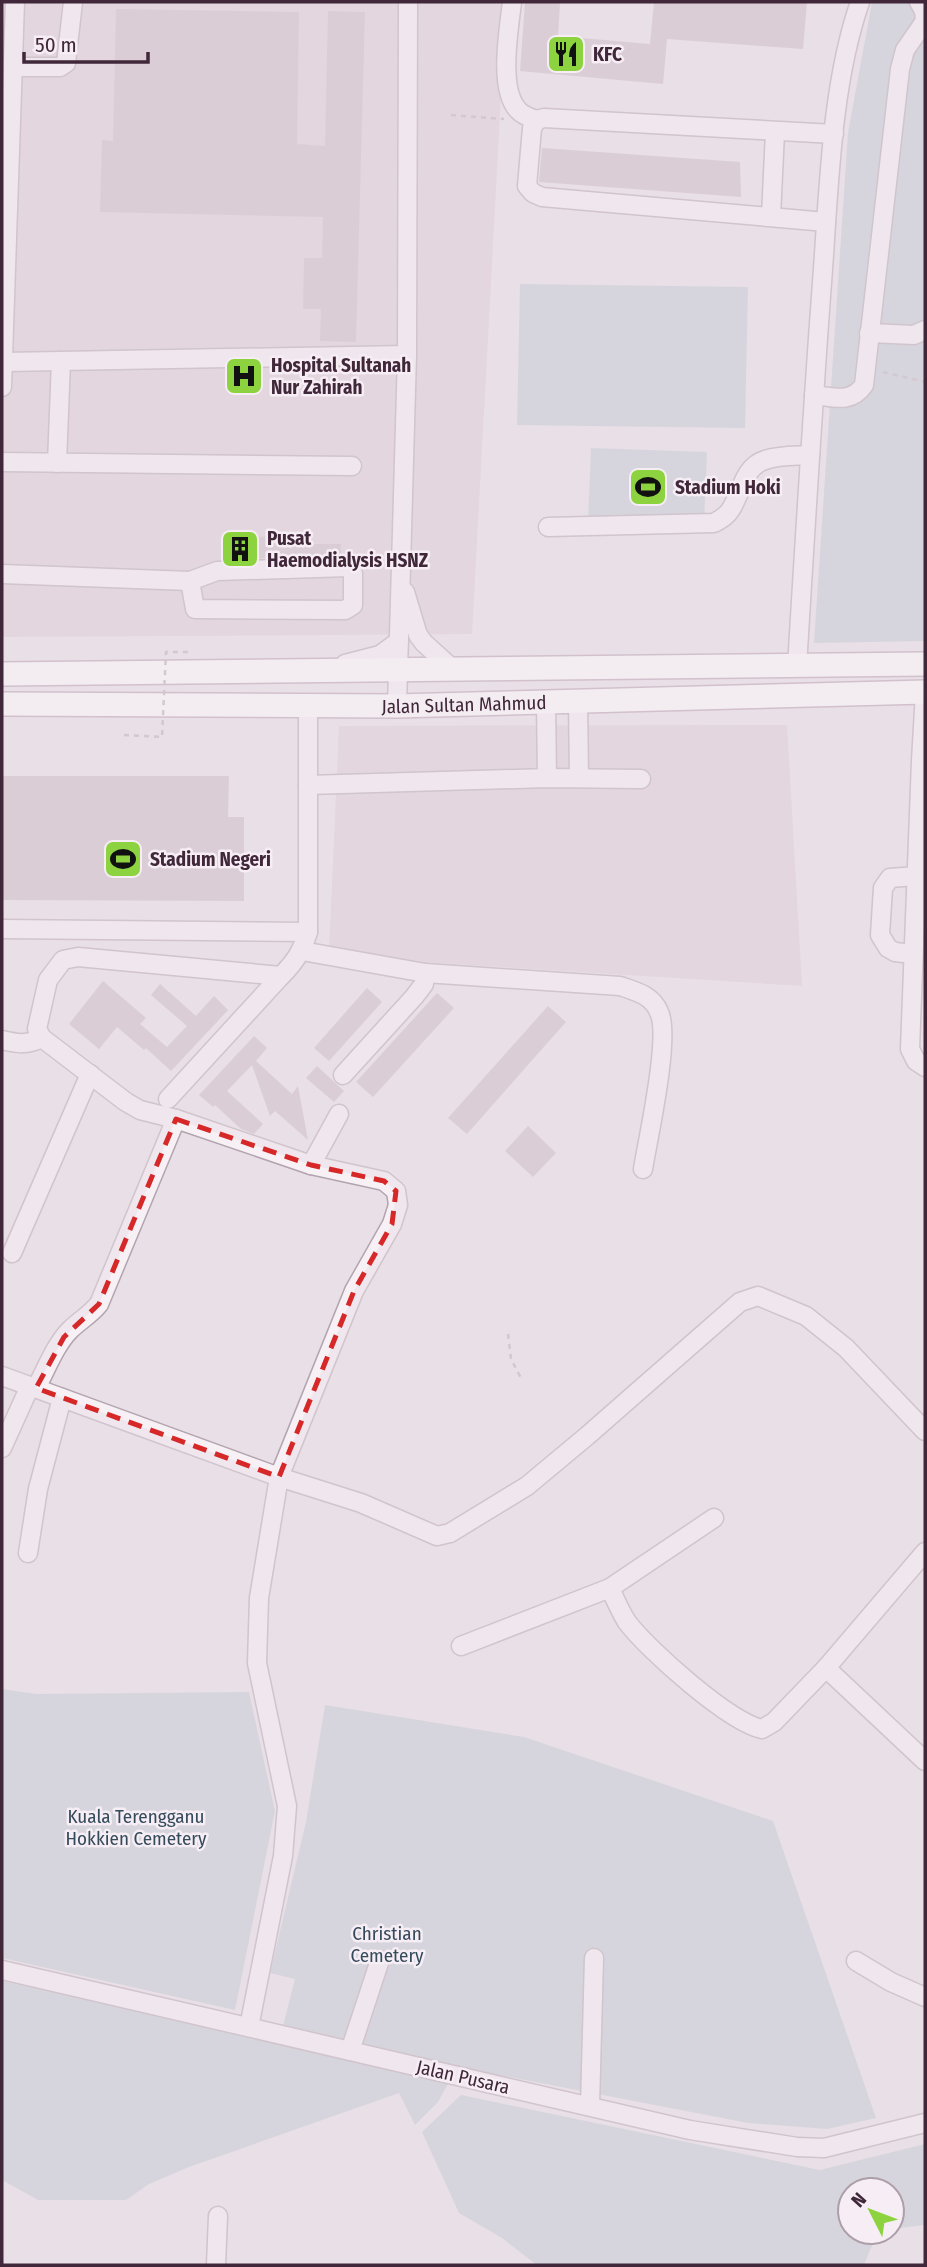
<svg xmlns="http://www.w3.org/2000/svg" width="927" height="2267" font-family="'Fira Sans Condensed',sans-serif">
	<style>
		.built { fill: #dbcdd6 }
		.green { fill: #bfcbd3 }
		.building { fill: #c9b9c4 }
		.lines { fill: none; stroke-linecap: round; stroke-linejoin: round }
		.minor-casing { stroke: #b3a4af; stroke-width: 21 }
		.major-casing { stroke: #b59daf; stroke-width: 26 }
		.path { stroke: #b9acb5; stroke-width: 2.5; stroke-dasharray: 5 5; stroke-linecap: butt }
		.minor { stroke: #f7f1f5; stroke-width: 18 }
		.major { stroke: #fff; stroke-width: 23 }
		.path-bridge { stroke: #b9acb5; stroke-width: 2.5; stroke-dasharray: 5 5; stroke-linecap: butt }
		.marked { fill: none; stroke: #d62828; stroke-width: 5; stroke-dasharray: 14 9; stroke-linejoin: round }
		.labels { text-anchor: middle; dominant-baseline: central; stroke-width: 5; stroke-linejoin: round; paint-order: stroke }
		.poi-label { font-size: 19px; font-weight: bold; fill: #402739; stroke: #f6eef4; text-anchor: start }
		.street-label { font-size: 19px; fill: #402739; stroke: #f6eef4 }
		.park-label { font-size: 19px; fill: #344b5c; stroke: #f6eef4 }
	</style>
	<rect width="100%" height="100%" fill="#e9dfe6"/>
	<g class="built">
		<polygon points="2,2 506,2 472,634 2,637"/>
		<polygon points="787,725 802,986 389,960 329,953 339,726"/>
	</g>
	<g class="green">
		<polygon points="872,2 925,2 925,641 814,643 848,133"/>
		<polygon points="520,284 748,287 745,428 517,425"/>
		<polygon points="591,448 707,452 704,526 588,522"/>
		<polygon points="2,1689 36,1694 249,1692 275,1811 235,2010 2,1958"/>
		<polygon points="325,1705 524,1737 773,1821 876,2118 827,2129 748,2123 458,2067 283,2026 295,1979 270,1973 306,1822"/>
		<polygon points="2,1981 288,2043 449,2082 438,2102 415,2125 399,2093 189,2167 149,2184 126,2200 38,2200 2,2180"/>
		<polygon points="461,2095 820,2170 925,2144 925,2222 924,2225 892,2229 892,2190 850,2190 850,2232 883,2232 873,2243 864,2265 537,2265 502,2238 459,2213 422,2132"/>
	</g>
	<g class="building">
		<polygon points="525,2 560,2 558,36 650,44 654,2 807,2 803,49 667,39 663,84 520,71"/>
		<polygon points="116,9 299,12 297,144 325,146 328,11 365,12 356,342 320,341 321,309 303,309 304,258 322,258 323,217 100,212 102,140 113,141"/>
		<polygon points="542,148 740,162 741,197 539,182"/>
		<polygon points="309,536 310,544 341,544 341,556 231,559 231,537"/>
		<polygon points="2,776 229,776 228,817 244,817 244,901 2,900"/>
		<polygon points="103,981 146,1018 140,1024 167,1047 187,1026 151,995 160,984 196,1016 214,996 228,1010 171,1071 146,1048 144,1050 117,1027 99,1049 69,1024"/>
		<polygon points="367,988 382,1002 329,1061 314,1048"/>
		<polygon points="437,993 454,1008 373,1097 356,1082"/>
		<polygon points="548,1006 566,1022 467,1134 448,1118"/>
		<polygon points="254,1036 267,1048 256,1061 292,1094 298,1086 308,1140 275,1111 270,1116 252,1065 227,1091 263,1124 254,1134 241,1129 215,1105 213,1107 199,1095"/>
		<polygon points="317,1066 344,1091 334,1102 306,1078"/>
		<polygon points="528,1126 556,1153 533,1177 505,1151"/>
	</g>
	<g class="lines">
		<defs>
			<g id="minor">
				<path d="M512 2C509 29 498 89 518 110 523 116 531 118 537 120"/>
				<polyline points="13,67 60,67 66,63 73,2"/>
				<polyline points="771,216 775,132"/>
				<polyline points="826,222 542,197 533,193 527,186 532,128 537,120 544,118 834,134"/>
				<polyline points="869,333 914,335 925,330"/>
				<polyline points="4,362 407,355"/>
				<polyline points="2,387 15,2"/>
				<path d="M814 395C834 397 851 404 864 385L900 69 905 50 925 21 924 11 919 2"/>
				<polyline points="2,462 352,466"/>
				<polyline points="57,463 61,361"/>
				<path d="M548 527 714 523C721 519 727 516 731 509 742 492 743 467 765 460 779 455 796 456 810 455"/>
				<polyline points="2,574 190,581 217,571 349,567 353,573 353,605 345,610 195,609 190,581"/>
				<polyline points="405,592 418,635 424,643 455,671"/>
				<polyline points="345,664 380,655 399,641"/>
				<path d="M797 667C805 534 813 402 823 269 829 184 832 82 860 2"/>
				<polyline points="925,692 921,761 910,1049 916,1061 925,1067"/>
				<polyline points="578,701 579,778"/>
				<polyline points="546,702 547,778"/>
				<polyline points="397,706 407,355 408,2"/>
				<polyline points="308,785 547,778 641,779"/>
				<polyline points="2,929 308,932"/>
				<path d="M302 951 425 973 620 986C635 991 652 995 659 1012 671 1036 648 1138 643 1169"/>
				<polyline points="913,954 895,952 888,948 880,935 883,888 890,878 916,876"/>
				<path d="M2 1040C18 1044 27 1045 42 1038"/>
				<polyline points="343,1075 414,997 424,984 425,973"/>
				<polyline points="168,1099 281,976"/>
				<polyline points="311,1165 339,1114"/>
				<polyline points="12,1253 90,1074"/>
				<polyline points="2,1376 279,1477 361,1503 437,1536 450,1533 527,1486 587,1436 740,1302 758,1296 806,1316 846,1348 925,1431"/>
				<path d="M36 1388C46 1370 55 1345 70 1330 79 1321 90 1315 99 1304L176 1119"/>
				<polyline points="2,1448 30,1386"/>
				<polyline points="28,1553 38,1489 62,1398"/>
				<path d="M610 1588C615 1599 620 1611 627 1622 648 1650 729 1722 762 1729L774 1722 826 1668 925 1552"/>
				<polyline points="461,1646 610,1588 714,1518"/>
				<polyline points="826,1668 925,1761"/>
				<polyline points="856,1961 891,1982 925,1997"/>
				<polyline points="2,1970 690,2130 797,2147 824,2148 925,2123"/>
				<path d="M249 2027 283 1856 287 1806 257 1663 259 1598 279 1477 354 1291 392 1224 398 1205 396 1191 384 1181 311 1165 176 1119 140 1110 126 1102 42 1038 37 1029 48 980 63 960 78 957 281 976C295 962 302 951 308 932V706"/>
				<polyline points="350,2051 380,1960"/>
				<polyline points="590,2106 594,1958"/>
				<polyline points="216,2265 218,2216"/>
			</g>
			<g id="major">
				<polyline points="2,674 925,664"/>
				<path id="s1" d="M2 704 397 706 925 692"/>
			</g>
		</defs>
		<use href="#minor" class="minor-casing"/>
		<use href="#major" class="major-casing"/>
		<g class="path">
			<polyline points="451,115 504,119"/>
			<polyline points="883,372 925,382"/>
			<polyline points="508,1334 511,1359 522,1380"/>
		</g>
		<use href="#minor" class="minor"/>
		<use href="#major" class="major"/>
		<polyline class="path-bridge" points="124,735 162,737 166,652 191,652"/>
	</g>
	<path d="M0 0H927V2267H0ZM176 1119 311 1165 384 1181 396 1191 392 1224 354 1291 279 1477 36 1388 64 1337 99 1304Z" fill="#e9dfe6" fill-opacity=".55" fill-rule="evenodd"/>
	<path class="marked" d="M176 1119 311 1165 384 1181 396 1191 392 1224 354 1291 279 1477 36 1388 64 1337 99 1304Z"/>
	<defs>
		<symbol id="restaurant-square" viewBox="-11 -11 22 22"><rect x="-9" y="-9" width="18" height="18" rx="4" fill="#8cd33f" stroke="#f6eef4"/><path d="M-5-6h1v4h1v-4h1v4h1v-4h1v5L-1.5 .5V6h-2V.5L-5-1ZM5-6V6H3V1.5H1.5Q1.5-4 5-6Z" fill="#111"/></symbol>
		<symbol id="hospital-square" viewBox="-11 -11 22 22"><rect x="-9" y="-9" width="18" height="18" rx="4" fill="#8cd33f" stroke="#f6eef4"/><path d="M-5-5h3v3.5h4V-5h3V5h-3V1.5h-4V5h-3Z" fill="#111"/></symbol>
		<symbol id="stadium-square" viewBox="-11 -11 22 22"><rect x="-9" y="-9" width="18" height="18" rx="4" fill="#8cd33f" stroke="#f6eef4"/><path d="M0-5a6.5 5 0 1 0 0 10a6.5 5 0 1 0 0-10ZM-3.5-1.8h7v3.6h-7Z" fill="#111"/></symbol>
		<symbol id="building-square" viewBox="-11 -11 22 22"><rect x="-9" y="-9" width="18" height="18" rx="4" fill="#8cd33f" stroke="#f6eef4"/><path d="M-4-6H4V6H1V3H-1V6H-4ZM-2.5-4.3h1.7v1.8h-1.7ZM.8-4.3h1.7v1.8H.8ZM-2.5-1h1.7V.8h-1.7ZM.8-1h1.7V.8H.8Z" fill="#111"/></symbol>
	</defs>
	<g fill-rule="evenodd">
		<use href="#restaurant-square" x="544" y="32" width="44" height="44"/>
		<use href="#hospital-square" x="222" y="354" width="44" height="44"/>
		<use href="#stadium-square" x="626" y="465" width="44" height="44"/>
		<use href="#building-square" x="218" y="527" width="44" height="44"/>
		<use href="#stadium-square" x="101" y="837" width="44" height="44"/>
	</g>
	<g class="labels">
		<g class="poi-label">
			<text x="593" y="54">KFC</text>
			<text x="271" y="365">Hospital Sultanah<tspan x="271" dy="22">Nur Zahirah</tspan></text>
			<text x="675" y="487">Stadium Hoki</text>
			<text x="267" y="538">Pusat<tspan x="267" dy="22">Haemodialysis HSNZ</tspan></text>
			<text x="150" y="859">Stadium Negeri</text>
		</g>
		<g class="street-label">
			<text stroke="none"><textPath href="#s1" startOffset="462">Jalan Sultan Mahmud</textPath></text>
			<text transform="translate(463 2077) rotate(13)">Jalan Pusara</text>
		</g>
		<g class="park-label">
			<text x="136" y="1816">Kuala Terengganu<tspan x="136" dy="22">Hokkien Cemetery</tspan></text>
			<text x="387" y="1933">Christian<tspan x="387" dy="22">Cemetery</tspan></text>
		</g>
	</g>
	<rect width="927" height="2267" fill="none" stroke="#402739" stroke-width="7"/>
	<g transform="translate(871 2211) rotate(312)"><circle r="33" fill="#f6eef4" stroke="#ad9ea9" stroke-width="2"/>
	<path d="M0-5L12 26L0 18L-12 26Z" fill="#8cd33f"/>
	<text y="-10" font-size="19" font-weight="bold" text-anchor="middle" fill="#402739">N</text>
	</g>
	<path d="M24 52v10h124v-10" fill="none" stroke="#402739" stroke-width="3.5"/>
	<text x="35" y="52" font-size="21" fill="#402739" stroke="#f6eef4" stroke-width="5" paint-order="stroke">50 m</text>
</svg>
